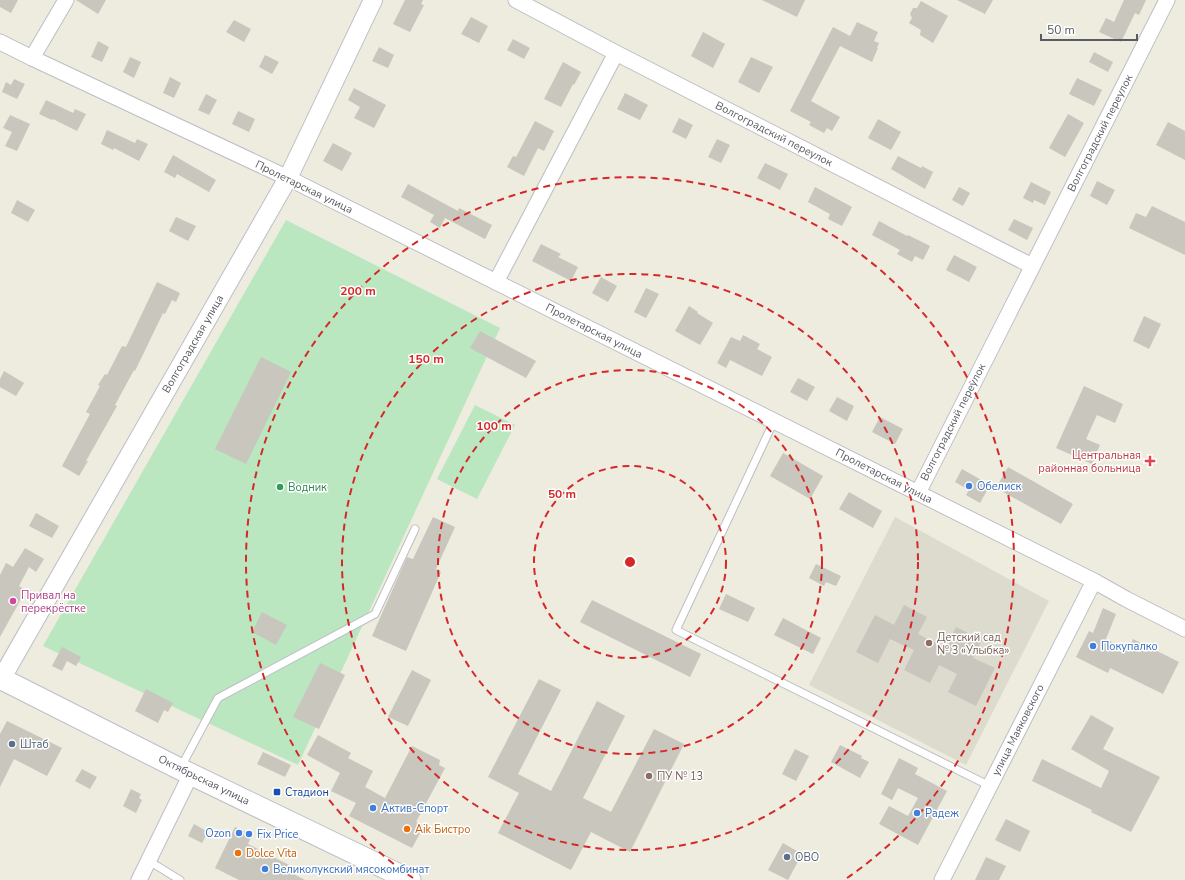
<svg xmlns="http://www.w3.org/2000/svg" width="1185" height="880" font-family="'Nunito Sans',sans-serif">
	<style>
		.education { fill: #dcdbce }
		.green { fill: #bae7c0 }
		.building { fill: #c8c6bd }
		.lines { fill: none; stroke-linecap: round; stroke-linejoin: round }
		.service-casing { stroke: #bdbec5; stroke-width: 9 }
		.minor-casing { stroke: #bdbec5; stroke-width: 17 }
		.tertiary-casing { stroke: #bdbec5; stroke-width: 20 }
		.secondary-casing { stroke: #bcbfc7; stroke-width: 23 }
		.service { stroke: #fff; stroke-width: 7 }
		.minor { stroke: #fff; stroke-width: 15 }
		.tertiary { stroke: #fff; stroke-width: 18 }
		.secondary { stroke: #fff; stroke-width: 21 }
		.ring { fill: none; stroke: #d62828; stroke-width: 2; stroke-dasharray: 7 5 }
		.health-dot { fill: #e0444e; stroke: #fff; stroke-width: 1.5 }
		.shop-dot { fill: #3f7fe0; stroke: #fff; stroke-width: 1.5 }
		.leisure-dot { fill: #2e9e5b; stroke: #fff; stroke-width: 1.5 }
		.hotel-dot { fill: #d1479c; stroke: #fff; stroke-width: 1.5 }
		.education-dot { fill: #8d6e63; stroke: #fff; stroke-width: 1.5 }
		.service-dot { fill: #5c6f8a; stroke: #fff; stroke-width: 1.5 }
		.transit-dot { fill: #1a4fb4; stroke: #fff; stroke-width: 1.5 }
		.food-dot { fill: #e8710a; stroke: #fff; stroke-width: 1.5 }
		.labels { text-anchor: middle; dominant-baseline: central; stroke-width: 3; stroke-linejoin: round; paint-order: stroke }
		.street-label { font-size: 11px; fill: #585b62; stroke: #fff }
		.health-label { font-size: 11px; fill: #be3a42; stroke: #fff; text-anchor: end }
		.shop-label { font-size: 11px; fill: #366cbe; stroke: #fff; text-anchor: start }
		.leisure-label { font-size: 11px; fill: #27864d; stroke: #fff; text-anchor: start }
		.hotel-label { font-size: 11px; fill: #b23c85; stroke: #fff; text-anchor: start }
		.education-label { font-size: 11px; fill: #785e54; stroke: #fff; text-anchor: start }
		.service-label { font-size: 11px; fill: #4e5e75; stroke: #fff; text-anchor: start }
		.transit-label { font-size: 11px; fill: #164399; stroke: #fff; text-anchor: start }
		.food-label { font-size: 11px; fill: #c56008; stroke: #fff; text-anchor: start }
		.centre { fill: #d62828; stroke: #fff; stroke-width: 2 }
		.ring-label { font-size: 12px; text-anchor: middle; font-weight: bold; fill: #d62828; stroke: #fff; stroke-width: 3; stroke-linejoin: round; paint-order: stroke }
	</style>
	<rect width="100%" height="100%" fill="#edecdf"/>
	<polygon class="education" points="895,517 1049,601 966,765 809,685"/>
	<g class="green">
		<polygon points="286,220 500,328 298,765 43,646"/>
		<polygon points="475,405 515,425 477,499 437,479"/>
	</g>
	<g class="building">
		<polygon points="0,0 18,0 11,13 0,7"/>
		<polygon points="76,0 106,0 98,14"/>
		<polygon points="405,0 423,0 421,4 424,5 410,32 393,24"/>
		<polygon points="762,0 805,0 797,17"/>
		<polygon points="957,0 993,0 985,14"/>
		<polygon points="1124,0 1146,0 1139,15 1135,13 1121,42 1099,32 1106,18 1114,22"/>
		<polygon points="921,1 948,16 933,43 920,35 921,30 909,23 912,18 910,14 913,8 917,8"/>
		<polygon points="471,17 488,26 479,43 461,34"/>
		<polygon points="234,20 251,29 244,42 226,32"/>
		<polygon points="857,22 878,32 874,41 879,43 877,48 878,48 872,62 840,46 811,101 840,117 832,131 827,128 824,133 809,125 811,122 790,111 833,27 850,36"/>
		<polygon points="703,32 725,44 713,68 691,56"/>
		<polygon points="513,39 530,48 524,59 507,50"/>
		<polygon points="98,41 109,47 102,62 91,57"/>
		<polygon points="379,47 394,55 388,68 372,61"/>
		<polygon points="1094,52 1113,62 1108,72 1089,62"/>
		<polygon points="265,55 279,62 272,74 259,67"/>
		<polygon points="130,57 141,62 134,78 123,72"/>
		<polygon points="751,57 773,67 759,93 738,82"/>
		<polygon points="563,62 581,72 574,85 573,84 561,107 544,99"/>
		<polygon points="170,77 181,83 174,98 163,93"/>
		<polygon points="1077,78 1102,90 1094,106 1069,94"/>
		<polygon points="14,79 25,84 17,99 2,92 6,82 11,85"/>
		<polygon points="354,88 386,105 374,128 354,118 360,107 348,100"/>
		<polygon points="625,93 648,105 640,120 617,109"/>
		<polygon points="206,94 217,100 209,115 198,110"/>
		<polygon points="46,100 73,113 75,109 86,114 77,131 53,119 52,120 39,114"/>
		<polygon points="238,111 255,119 249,132 232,124"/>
		<polygon points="1068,114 1084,123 1065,157 1049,148"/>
		<polygon points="10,115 30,124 17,151 5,146 12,132 3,128"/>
		<polygon points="679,118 693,125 686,139 672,132"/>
		<polygon points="878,119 901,132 891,150 868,138"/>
		<polygon points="535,121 554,131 544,151 538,148 524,176 507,167 513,156 516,157"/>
		<polygon points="1168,122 1185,131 1185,160 1156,145"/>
		<polygon points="107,130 135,143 137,139 148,144 139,161 114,148 113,150 101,144"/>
		<polygon points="717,139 730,145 721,163 708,157"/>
		<polygon points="333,143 352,153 342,171 323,161"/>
		<polygon points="173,155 216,180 209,192 177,174 175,178 164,172"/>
		<polygon points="898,156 921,168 922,166 933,172 925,189 891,169"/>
		<polygon points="765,163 788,174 780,190 757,178"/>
		<polygon points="1097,181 1115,190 1107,205 1090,196"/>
		<polygon points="1031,182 1051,192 1045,205 1034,200 1033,203 1023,198"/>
		<polygon points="408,184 458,211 459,208 492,225 485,239 445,218 440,228 430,222 434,215 401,197"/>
		<polygon points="815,187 852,207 842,226 828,219 830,214 808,202"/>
		<polygon points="959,187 970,193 963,206 952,200"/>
		<polygon points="17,200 35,210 28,222 11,213"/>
		<polygon points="1152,206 1185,222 1185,255 1129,228 1136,213 1146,217"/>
		<polygon points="176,217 196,226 188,241 169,231"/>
		<polygon points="1014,219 1033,228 1027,240 1008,230"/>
		<polygon points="879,221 907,236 908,235 930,246 923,260 915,256 912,262 897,254 900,250 872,235"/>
		<polygon points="541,244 561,254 558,257 578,267 571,281 532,261"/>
		<polygon points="954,255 977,267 969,282 946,270"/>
		<polygon points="601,277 617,286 608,302 592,293"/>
		<polygon points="157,282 180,293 176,302 172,300 165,314 163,313 135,371 134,370 115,405 117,406 86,461 88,461 79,476 62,466 90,414 86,412 100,386 98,385 105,374 107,375 122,346 126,347"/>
		<polygon points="646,288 659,294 646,318 634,312"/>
		<polygon points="689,306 698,312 697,313 713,323 700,345 675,331"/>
		<polygon points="1144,316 1161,324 1149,349 1133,341"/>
		<polygon points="480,331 536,361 526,378 470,348"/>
		<polygon points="743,335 760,344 757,349 772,357 762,376 730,360 726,368 717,363 731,337 740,341"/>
		<polygon points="261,357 291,372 246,464 215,449"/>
		<polygon points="4,371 24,383 16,396 0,387 0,379"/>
		<polygon points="798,378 815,387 807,401 790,392"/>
		<polygon points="1084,386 1123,404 1115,423 1097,415 1086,439 1100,445 1092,464 1056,448"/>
		<polygon points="837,397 854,406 847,421 829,411"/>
		<polygon points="880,417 903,429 895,444 872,432"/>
		<polygon points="783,453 823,476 810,499 770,476"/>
		<polygon points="1008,467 1073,504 1061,524 996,488"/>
		<polygon points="962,469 990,485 980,503 966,495 969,490 955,482"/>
		<polygon points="849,492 882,511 873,528 839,509"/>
		<polygon points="36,513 59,526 52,538 29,526"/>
		<polygon points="433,517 455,527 436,569 441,572 406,651 372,636 407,557 413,559"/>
		<polygon points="25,548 44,559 36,572 29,567 19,586 26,590 0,637 0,575 6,563 13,567"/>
		<polygon points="816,564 841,576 836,586 826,582 824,586 809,578"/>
		<polygon points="726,594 755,608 748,622 719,609"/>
		<polygon points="592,600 701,654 690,677 580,622"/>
		<polygon points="904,605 927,617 918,634 946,648 956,627 982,640 973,658 995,668 976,706 948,692 957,674 939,665 930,683 904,670 914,650 890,639 878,663 856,652 875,615 894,625"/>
		<polygon points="1103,608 1116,614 1106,639 1128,650 1133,639 1179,662 1163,694 1110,668 1108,673 1076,657 1089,631 1093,633"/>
		<polygon points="262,612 287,625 276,645 252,632"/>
		<polygon points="783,618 821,638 813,654 774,635"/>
		<polygon points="62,647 81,657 76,666 67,661 62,671 52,666"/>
		<polygon points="320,663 345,675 319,729 293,717"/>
		<polygon points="412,670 431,680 408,726 388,717"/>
		<polygon points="539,679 561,690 518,774 551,791 597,701 625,716 583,798 611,812 654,729 684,744 630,852 591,832 571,870 498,833 519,793 488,777"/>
		<polygon points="146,689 173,703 168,712 164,710 158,723 135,711"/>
		<polygon points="1091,715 1114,728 1103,749 1160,777 1131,832 1091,812 1092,810 1032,781 1042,759 1101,788 1109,771 1071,749"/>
		<polygon points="7,721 62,748 47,776 14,759 0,787 0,734"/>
		<polygon points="318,735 351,753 348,758 373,771 365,787 385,798 412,746 440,760 439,765 445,768 416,822 424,826 412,848 349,816 356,803 331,791 340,773 307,755"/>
		<polygon points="840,745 862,756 861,758 869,762 860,778 831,762"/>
		<polygon points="795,749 809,756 796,781 782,774"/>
		<polygon points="263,752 291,765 285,777 257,764"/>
		<polygon points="899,758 918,768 915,774 947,791 918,845 879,824 889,806 908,816 918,798 898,788 892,800 881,794"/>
		<polygon points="82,769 97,777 90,789 75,781"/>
		<polygon points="131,789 141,794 139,798 142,800 136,813 123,806"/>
		<polygon points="1006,819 1030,831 1020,852 995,840"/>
		<polygon points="194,824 208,832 202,843 188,836"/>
		<polygon points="235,827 252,835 248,844 289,865 286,870 305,880 239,880 215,868"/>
		<polygon points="783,843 802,854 788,880 768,870"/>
		<polygon points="986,857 1006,866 999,880 975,880"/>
	</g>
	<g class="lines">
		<defs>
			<g id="service">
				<polyline points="774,421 676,630 990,786"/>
				<polyline points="181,767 218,698 375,614 415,529"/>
				<polyline points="149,861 180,880"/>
			</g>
			<g id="minor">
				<polyline points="516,0 616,53 1032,266"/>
				<polyline points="0,42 32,58 288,178 1094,581 1126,599 1185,629"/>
				<polyline points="32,58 66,0"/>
				<polyline points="496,282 616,53"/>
				<polyline points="918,493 1167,0"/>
				<polyline points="139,880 191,774"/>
				<polyline points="942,880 1094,581"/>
			</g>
			<polyline id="tertiary" points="0,681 288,178 373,0"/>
			<polyline id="secondary" points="0,678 180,769 410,880"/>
		</defs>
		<use href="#service" class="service-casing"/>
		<use href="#minor" class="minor-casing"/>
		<use href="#tertiary" class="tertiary-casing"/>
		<use href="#secondary" class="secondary-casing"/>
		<use href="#service" class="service"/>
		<use href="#minor" class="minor"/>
		<use href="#tertiary" class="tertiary"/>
		<use href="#secondary" class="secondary"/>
	</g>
	<g class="ring">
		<circle cx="630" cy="562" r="96"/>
		<circle cx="630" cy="562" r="192"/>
		<circle cx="630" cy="562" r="288"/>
		<path d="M413 878A384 384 0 1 1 847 878"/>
	</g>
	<path class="health-dot" d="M1148 455h4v4h4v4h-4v4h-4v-4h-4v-4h4z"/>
	<g class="shop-dot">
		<circle cx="969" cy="486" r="4"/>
		<circle cx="1093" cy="646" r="4"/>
		<circle cx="373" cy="808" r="4"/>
		<circle cx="917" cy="813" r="4"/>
		<circle cx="239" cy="833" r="4"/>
		<circle cx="249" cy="834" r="4"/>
		<circle cx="265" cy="869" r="4"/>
	</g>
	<circle class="leisure-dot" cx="280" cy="487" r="4"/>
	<circle class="hotel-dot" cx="13" cy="601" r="4"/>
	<g class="education-dot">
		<circle cx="929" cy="643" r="4"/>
		<circle cx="649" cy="776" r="4"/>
	</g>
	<g class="service-dot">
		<circle cx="12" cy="744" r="4"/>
		<circle cx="787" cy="857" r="4"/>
	</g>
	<rect class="transit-dot" x="273" y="788" width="8" height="8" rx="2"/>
	<g class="food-dot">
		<circle cx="407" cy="829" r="4"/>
		<circle cx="238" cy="853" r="4"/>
	</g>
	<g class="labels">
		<g class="street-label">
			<text transform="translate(1100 133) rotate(-63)">Волгоградский переулок</text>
			<text transform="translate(774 134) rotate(27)">Волгоградский переулок</text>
			<text transform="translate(304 187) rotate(26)">Пролетарская улица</text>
			<text transform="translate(594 331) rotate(27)">Пролетарская улица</text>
			<text transform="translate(193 344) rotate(-60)">Волгоградская улица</text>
			<text transform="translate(953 422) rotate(-63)">Волгоградский переулок</text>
			<text transform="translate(884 476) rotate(27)">Пролетарская улица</text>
			<text transform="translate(1018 730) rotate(-63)">улица Маяковского</text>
			<text transform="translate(204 780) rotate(26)">Октябрьская улица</text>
		</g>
		<g class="health-label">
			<text x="1141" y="455">Центральная<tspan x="1141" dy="13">районная больница</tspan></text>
		</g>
		<g class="shop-label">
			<text x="977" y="486">Обелиск</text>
			<text x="1101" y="646">Покупалко</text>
			<text x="381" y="808">Актив-Спорт</text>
			<text x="925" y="813">Радеж</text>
			<text x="231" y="833" text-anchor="end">Ozon</text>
			<text x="257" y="834">Fix Price</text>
			<text x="273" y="869">Великолукский мясокомбинат</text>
		</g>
		<g class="leisure-label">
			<text x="288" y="487">Водник</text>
		</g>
		<g class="hotel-label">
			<text x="21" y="595">Привал на<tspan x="21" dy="13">перекрёстке</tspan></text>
		</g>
		<g class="education-label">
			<text x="937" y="637">Детский сад<tspan x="937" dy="13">№ 3 «Улыбка»</tspan></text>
			<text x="657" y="776">ПУ № 13</text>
		</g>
		<g class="service-label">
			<text x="20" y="744">Штаб</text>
			<text x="795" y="857">ОВО</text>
		</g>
		<g class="transit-label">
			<text x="285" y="792">Стадион</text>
		</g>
		<g class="food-label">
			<text x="415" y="829">Aik Бистро</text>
			<text x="246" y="853">Dolce Vita</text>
		</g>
	</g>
	<circle cx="630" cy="562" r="6" class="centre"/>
	<g class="ring-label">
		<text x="358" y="295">200 m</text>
		<text x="426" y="363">150 m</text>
		<text x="494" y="430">100 m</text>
		<text x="562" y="498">50 m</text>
	</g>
	<path d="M1041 34v6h96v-6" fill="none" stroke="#585b62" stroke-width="2"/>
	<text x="1047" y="34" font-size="12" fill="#585b62" stroke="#ffffff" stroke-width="3" paint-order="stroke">50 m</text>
</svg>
